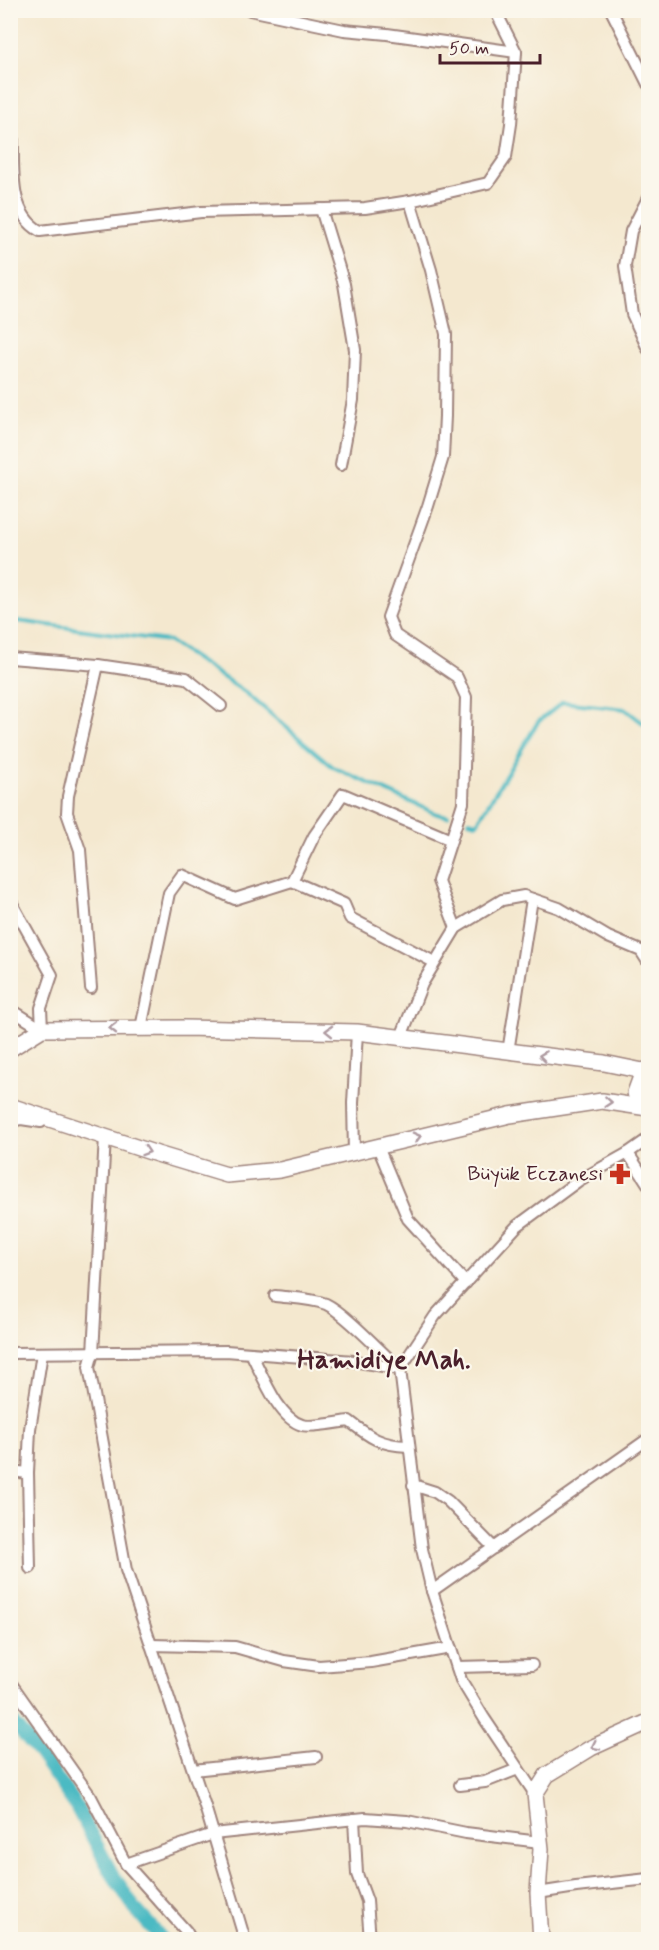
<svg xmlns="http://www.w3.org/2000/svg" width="659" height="1950" font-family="Mynerve,sans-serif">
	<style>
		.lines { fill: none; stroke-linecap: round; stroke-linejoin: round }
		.stream { stroke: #4cbac3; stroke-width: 4 }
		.canal { stroke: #4cbac3; stroke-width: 14 }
		.minor-casing { stroke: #9f847d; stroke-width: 14 }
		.secondary-casing { stroke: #9f847d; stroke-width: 18 }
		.minor { stroke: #fff; stroke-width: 10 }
		.secondary { stroke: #fff; stroke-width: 15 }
		.oneway { stroke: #ae9aa0 }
		.labels { text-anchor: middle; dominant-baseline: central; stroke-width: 4.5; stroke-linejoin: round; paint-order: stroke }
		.poi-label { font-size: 21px; fill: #4a1f2b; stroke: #fbf7ec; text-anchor: end }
		.district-label { font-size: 27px; font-weight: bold; fill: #4a1f2b; stroke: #fbf7ec }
	</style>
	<rect width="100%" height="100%" fill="#fbf7ec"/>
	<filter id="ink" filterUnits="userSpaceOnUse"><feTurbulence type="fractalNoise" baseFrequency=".0167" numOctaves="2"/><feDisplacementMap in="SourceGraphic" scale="12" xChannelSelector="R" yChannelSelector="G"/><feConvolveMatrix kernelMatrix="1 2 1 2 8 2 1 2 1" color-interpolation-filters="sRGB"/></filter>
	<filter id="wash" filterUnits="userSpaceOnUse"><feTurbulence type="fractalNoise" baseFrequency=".008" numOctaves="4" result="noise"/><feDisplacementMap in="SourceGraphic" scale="24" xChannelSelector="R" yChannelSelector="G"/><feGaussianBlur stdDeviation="1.35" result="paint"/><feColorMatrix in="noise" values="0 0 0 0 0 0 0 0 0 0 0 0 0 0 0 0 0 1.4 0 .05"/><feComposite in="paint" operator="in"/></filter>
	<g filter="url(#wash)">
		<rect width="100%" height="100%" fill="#f4e8cf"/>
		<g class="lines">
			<g class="stream">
				<polyline points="10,620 168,641 245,692 333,767 437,814 448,816"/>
				<polyline points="469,821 477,823 538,722 563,702 625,709 648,727"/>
			</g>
			<polyline class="canal" points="10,1719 40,1754 76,1806 111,1872 136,1910 163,1940"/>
		</g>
	</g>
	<g filter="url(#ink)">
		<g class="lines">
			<defs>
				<g id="minor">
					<polyline points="250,10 344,30 387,34 516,52"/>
					<polyline points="611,10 648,84"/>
					<polyline points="10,14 11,10"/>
					<path d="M10 107C19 146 0 208 40 231L201 212 365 208 410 201 488 183 506 157 511 124 516 52 495 10"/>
					<polyline points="648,198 631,231 625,266 632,314 648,349"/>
					<polyline points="410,201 431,270 446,334 445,416 443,457 428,506 388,617 395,635 457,677 466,697 463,803 438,881 456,928"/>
					<polyline points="321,209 344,284 355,350 353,400 341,465"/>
					<polyline points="10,658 98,665 186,678 221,706"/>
					<polyline points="292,881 314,836 343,794 451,840"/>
					<polyline points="10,900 52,975 41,1008 42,1029 10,1009"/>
					<polyline points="91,988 80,850 67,813 68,796 98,665"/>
					<polyline points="141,1028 169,893 182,875 235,899 292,881 344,904 350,918 434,962"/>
					<polyline points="401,1037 422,984 456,928 502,900 524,896 559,908 608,937 641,951 648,962"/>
					<polyline points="508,1052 532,899"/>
					<polyline points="10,1121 21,1119 41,1122"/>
					<polyline points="105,1137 93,1353 89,1367 126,1570 204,1803 245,1940"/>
					<polyline points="378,1147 408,1219 466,1283"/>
					<polyline points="354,1153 353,1103 357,1032"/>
					<polyline points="628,1153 648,1184"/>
					<path d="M275 1296C292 1298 310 1298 326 1304 345 1313 382 1353 400 1369"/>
					<polyline points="10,1353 226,1351 354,1361 400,1369"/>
					<path d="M251 1353C262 1374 278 1418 302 1425 310 1428 340 1422 349 1421 371 1438 380 1445 408 1446"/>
					<polyline points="10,1471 28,1473"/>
					<polyline points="413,1485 435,1492 448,1501 494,1548"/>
					<polyline points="30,1568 28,1473 30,1429 42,1353"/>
					<polyline points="432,1591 648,1439"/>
					<polyline points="151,1645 235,1647 284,1661 319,1666 371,1662 451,1648"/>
					<polyline points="457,1667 532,1665"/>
					<polyline points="10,1682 91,1797 126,1864 186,1931 191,1940"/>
					<polyline points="193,1770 316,1757"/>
					<polyline points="460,1785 485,1782 518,1769"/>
					<polyline points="535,1794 484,1718 461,1680 432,1591 422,1549 400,1369 435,1316 517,1226 578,1181 628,1153 648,1139"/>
					<polyline points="354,1819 357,1874 367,1901 370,1940"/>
					<polyline points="126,1864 213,1834 365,1818 407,1821 466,1833 540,1842"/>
					<polyline points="538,1893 576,1887 648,1879"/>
				</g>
				<g id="secondary">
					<polyline points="10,1049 42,1029 184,1028 357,1032 604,1063 643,1071"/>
					<polyline points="10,1106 157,1154 227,1175 280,1170 510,1115 602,1101 648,1108"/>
					<polyline points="641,1106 635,1093 643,1071 648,1069"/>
					<polyline points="541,1940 538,1893 541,1849 535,1794 547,1775 591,1748 648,1722"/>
				</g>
			</defs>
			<use href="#minor" class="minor-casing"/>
			<use href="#secondary" class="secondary-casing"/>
			<use href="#minor" class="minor"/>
			<use href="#secondary" class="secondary"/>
		</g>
		<defs><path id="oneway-chevron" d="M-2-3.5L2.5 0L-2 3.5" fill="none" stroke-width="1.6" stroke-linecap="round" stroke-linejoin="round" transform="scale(1.5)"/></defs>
		<g class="oneway">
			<use href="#oneway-chevron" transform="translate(113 1028) rotate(180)"/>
			<use href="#oneway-chevron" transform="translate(329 1031) rotate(-179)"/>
			<use href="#oneway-chevron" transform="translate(543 1056) rotate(-173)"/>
			<use href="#oneway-chevron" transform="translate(608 1102) rotate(4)"/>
			<use href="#oneway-chevron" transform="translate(417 1137) rotate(-14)"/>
			<use href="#oneway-chevron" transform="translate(146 1151) rotate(18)"/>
			<use href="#oneway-chevron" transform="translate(595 1746) rotate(154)"/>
		</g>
	</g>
	<defs>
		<symbol id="pharmacy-bare" viewBox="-9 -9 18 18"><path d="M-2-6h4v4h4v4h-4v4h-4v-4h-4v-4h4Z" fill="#c8321e" stroke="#fbf7ec" stroke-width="2.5" paint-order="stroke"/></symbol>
	</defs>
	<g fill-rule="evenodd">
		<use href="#pharmacy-bare" x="605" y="1159" width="30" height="30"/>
	</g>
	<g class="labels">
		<g class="poi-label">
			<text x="603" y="1174">Büyük Eczanesi</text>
		</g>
		<g class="district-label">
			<text x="384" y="1360">Hamidiye Mah.</text>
		</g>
	</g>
	<rect width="659" height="1950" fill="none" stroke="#fbf7ec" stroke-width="36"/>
	<path d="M440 54v9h100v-9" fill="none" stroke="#4a1f2b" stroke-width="3"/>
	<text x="449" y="54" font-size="18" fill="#4a1f2b" stroke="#fbf7ec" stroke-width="4.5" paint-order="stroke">50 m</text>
</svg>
